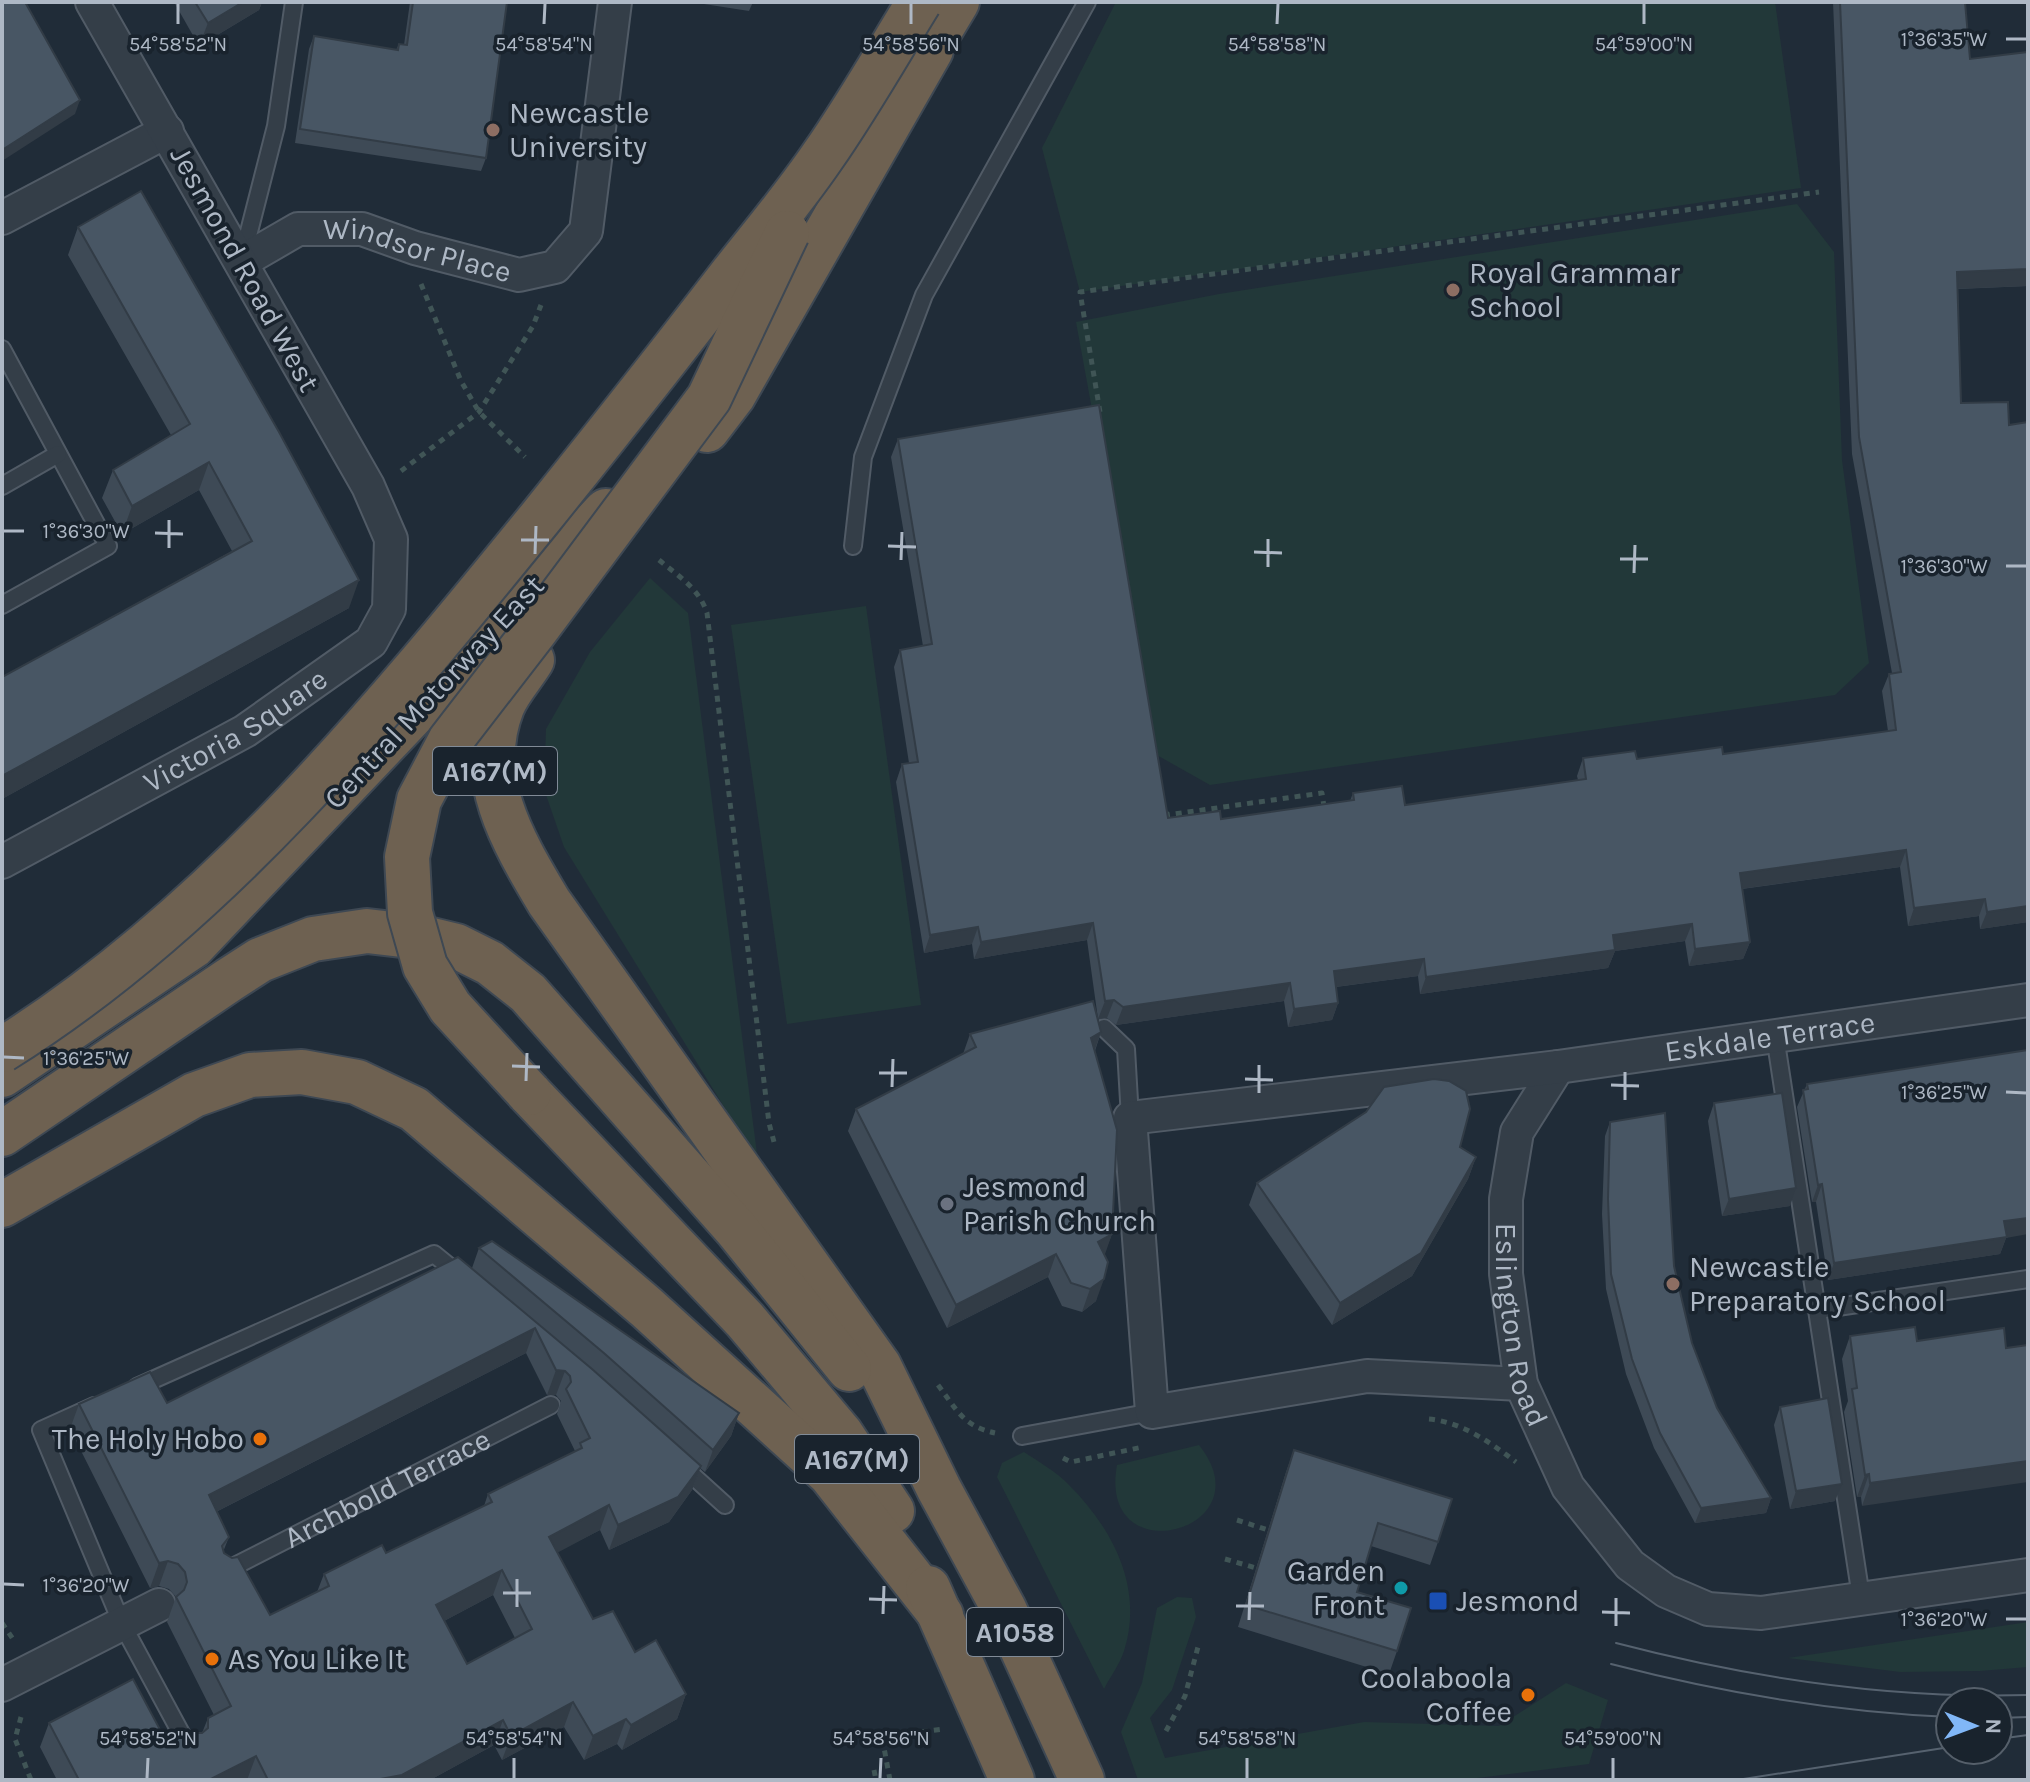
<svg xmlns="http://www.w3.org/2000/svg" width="2030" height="1782" font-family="Karla,sans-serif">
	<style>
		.green { fill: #223839 }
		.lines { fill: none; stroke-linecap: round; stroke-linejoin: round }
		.lane-casing { stroke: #515b66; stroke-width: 20 }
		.street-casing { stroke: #515b66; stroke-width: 36 }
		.highway-casing { stroke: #3e4853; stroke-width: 48 }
		.path { stroke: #405556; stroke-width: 5; stroke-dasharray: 6 6; stroke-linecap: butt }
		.lane { stroke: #343e48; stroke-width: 16 }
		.street { stroke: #343e48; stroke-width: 32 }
		.highway { stroke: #6e6151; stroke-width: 44 }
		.tram { stroke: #56626f; stroke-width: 2 }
		.highway-bridge-casing { stroke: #3e4853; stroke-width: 48; stroke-linecap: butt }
		.highway-bridge { stroke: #6e6151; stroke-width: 44 }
		.wall { fill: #3e4a56; fill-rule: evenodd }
		.shaded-wall { fill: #323c46 }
		.building { fill: #485664; stroke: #323c46; stroke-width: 2; fill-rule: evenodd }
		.ticks { fill: none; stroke: #aeb8c5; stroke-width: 3 }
		.education-dot { fill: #8d6e63; stroke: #19232d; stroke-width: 3 }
		.worship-dot { fill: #6b7280; stroke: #19232d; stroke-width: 3 }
		.food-dot { fill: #e8710a; stroke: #19232d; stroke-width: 3 }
		.culture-dot { fill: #0f9aa8; stroke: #19232d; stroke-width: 3 }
		.transit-dot { fill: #1a4fb4; stroke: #19232d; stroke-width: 3 }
		.labels { text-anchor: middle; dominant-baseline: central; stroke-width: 7; stroke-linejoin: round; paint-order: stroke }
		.shield { fill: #19232d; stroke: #818b97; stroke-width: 2 }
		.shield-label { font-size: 28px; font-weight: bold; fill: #aeb8c5 }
		.poi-label { font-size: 30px; fill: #aeb8c5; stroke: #19232d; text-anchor: start }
		.street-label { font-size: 30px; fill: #aeb8c5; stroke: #19232d }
		.ticks-label { font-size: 20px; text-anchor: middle; fill: #aeb8c5; stroke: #19232d; stroke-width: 7; stroke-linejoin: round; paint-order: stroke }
	</style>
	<rect width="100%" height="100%" fill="#202c38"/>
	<g class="green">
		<polygon points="1116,2 1775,2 1801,188 1080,292 1042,148"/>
		<polygon points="1797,204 1834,252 1842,460 1869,663 1835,695 1210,785 1155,754 1076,322 1219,294"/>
		<polygon points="650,578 688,613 758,1162 564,847 544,789 546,729 590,652"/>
		<polygon points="866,606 921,1005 787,1024 731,625"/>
		<path d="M1199 1445C1268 1531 1097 1576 1117 1465Z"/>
		<path d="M1024 1452C1039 1462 1057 1472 1069 1485 1113 1529 1144 1588 1124 1651 1120 1664 1110 1677 1104 1689L997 1477 1002 1463Z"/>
		<polygon points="1177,1597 1192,1598 1196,1617 1172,1690 1150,1718 1165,1758 1364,1722 1499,1726 1566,1683 1608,1700 1589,1764 1461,1780 1138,1780 1121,1732 1142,1683 1157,1608"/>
		<polygon points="2028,1622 2028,1667 1980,1671 1900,1672 1788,1658"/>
	</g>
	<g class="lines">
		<defs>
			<g id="lane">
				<polyline points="242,259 276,126 294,2"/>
				<polyline points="2,349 108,546 2,605"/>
				<polyline points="2,486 58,454"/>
				<polyline points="853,546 863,457 924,295 1087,2"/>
				<polyline points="1104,1028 1126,1049 1130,1118"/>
				<polyline points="1775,1036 1861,1597"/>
				<polyline points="1817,1310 2028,1279"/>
				<polyline points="137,1387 434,1254 461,1276"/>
				<polyline points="94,1406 41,1430 122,1624 189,1748"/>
				<polyline points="1022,1436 1152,1412"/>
				<polyline points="682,1466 725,1505"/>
				<path id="s1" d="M225 1571 551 1405"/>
			</g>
			<g id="street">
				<polyline points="2,218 167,131"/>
				<path id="s2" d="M241 262 298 229H362L415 248 519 275 555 267 586 231 615 2"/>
				<path id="s3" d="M2 862 245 731 371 642 389 609 391 539 368 486 92 2"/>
				<path id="s4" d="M1558 1067 1517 1132 1506 1199V1274L1521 1384 1568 1487 1630 1565 1666 1591 1708 1609 1761 1613 2028 1575"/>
				<path id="s5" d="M1521 1384 1367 1376 1152 1412 1130 1118 1558 1067 2028 1000"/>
				<polyline points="2,1685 159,1605"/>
			</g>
			<g id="highway">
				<polyline points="915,72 957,2"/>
				<polyline points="707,430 733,396 931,50"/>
				<path d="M532 660C523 675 508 691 502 707 474 778 514 843 549 902L879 1366 939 1489 1004 1609 1082 1780"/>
				<polyline points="2,1075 193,946 606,511"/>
				<polyline points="529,1093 745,1320 841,1434 892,1511"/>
				<polyline points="2,1134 229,980 260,960 313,939 367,931 419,937 456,946 490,963 528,993 737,1230 849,1369"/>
				<polyline points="2,1205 194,1095 250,1075 302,1072 357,1082 414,1109 646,1307 830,1474 941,1615"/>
				<polyline points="928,1588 1012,1780"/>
			</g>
		</defs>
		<use href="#lane" class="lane-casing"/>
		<use href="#street" class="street-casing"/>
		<use href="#highway" class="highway-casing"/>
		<g class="path">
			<polyline points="421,284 461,381 479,412 525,457"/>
			<polyline points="1100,412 1080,292 1819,192"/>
			<polyline points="401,471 479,412 533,326 541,305"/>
			<path d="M659 560C678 576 699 588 707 613L769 1123 774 1142"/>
			<polyline points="1166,812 1167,815 1322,793 1324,807"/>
			<path d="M938 1385C957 1410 963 1426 995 1433"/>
			<path d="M1429 1419C1462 1422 1491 1443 1516 1462"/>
			<polyline points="1063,1458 1071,1462 1143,1447"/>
			<polyline points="1237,1520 1268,1530"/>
			<polyline points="1225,1559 1256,1568"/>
			<polyline points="2,1623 13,1639"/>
			<polyline points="21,1717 15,1739 31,1780"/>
			<polyline points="1166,1731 1185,1696 1199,1643"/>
			<polyline points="874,1770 876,1780"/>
			<polyline points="890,1780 882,1737 944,1729"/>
		</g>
		<use href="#lane" class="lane"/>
		<use href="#street" class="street"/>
		<use href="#highway" class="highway"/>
		<g class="tram">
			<path d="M1616 1643C1750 1678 1890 1699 2028 1695"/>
			<path d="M1611 1664C1723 1693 1835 1712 1950 1717"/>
			<polyline points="1998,1718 2028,1717"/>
			<polyline points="1998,1739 2028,1735"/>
			<polyline points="1737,1780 1950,1747"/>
		</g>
		<defs>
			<g id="highway-bridge">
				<path d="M2 1050C214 918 384 710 540 518 605 437 669 356 732 274 762 236 794 198 822 157 857 107 887 54 919 2"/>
				<polyline points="529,1093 450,1007 425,966 410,913 407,857 419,800 450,741 535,631 709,398 787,233"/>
			</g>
		</defs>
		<use href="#highway-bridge" class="highway-bridge-casing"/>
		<use href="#highway-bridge" class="highway-bridge"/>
	</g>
	<g class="wall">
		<polygon points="174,2 262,2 259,10 199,46"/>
		<polygon points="410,2 507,2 486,158 481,171 295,143 309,49 314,36 396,50 399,44 404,45"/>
		<polygon points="691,2 753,2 749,11"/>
		<polygon points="1833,2 1965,2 1970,59 2028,286 1958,289 1961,403 2028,922 1980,929 1979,916 1908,926 1900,867 1742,889 1750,942 1743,959 1689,966 1685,941 1615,951 1608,968 1420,994 1418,976 1336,987 1338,1003 1332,1020 1288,1027 1284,1001 1116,1025 1107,1018 1098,1019 1087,940 974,959 972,944 924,953 896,782 902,764 909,763 894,667 900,650 923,646 891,457 898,439 1168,818 1221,819 1350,801 1353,793 1405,805 1578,780 1577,776 1583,758 1637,759 1723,754 1888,731 1882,691 1889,674 1892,673 1852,454"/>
		<polygon points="78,227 349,608 2,799 2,677 232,551 199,490 122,534 102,498 113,470 171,435 68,255"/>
		<polygon points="1101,1032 1095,1051 1112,1234 1104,1254 1096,1301 1082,1312 1062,1306 1048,1277 947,1328 848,1131 856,1109 963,1054 970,1034"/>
		<polygon points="1807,1084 2006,1238 2000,1254 1828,1280 1816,1202 1812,1202 1797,1107"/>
		<polygon points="1714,1103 1790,1206 1722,1216 1708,1121"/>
		<polygon points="1610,1122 1674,1266 1692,1343 1717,1408 1771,1498 1766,1513 1695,1523 1654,1448 1626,1374 1606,1289 1602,1214 1605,1136"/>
		<polygon points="1476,1157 1468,1179 1412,1276 1332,1325 1249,1205 1257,1183"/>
		<path d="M479 1248 739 1413 731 1436 705 1472 700 1468 692 1490 669 1522 609 1550 600 1530 557 1552 593 1619 686 1694 677 1719 622 1750 617 1744 584 1760 564 1727 502 1760 494 1745 430 1780H57L40 1747 49 1723 166 1741 193 1733H202L208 1718 214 1715 167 1622 176 1597 169 1589 159 1586 150 1588 70 1429 79 1404 167 1403 472 1268ZM526 1353 547 1395H556L561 1401 557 1414 575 1451 488 1494 484 1506 386 1553 324 1574 317 1592 270 1615 223 1552 229 1537 216 1512ZM493 1595 515 1638 467 1664 444 1621Z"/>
		<polygon points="2004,1328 1862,1506 1861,1497 1857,1497 1844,1412 1848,1401 1842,1359 1850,1336 1917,1341"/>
		<polygon points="1780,1407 1835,1501 1790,1509 1774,1425"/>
		<polygon points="1294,1450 1438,1542 1430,1565 1371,1546 1357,1592 1397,1651 1389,1674 1238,1627 1286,1472"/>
	</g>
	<g class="shaded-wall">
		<polygon points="243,2 262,2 259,10 199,46 208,23"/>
		<polygon points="80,100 75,114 2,161 2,150"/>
		<polygon points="2028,269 2028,286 1951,289 1957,272"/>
		<polygon points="209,462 199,490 122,534 132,506"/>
		<polygon points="359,580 349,608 2,799 2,776"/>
		<polygon points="1906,850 1900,867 1733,890 1740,873"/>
		<polygon points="1985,899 1979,916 1908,926 1914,908"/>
		<polygon points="2028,906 2028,922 1980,929 1987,912"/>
		<polygon points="1093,923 1087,940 974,959 981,942"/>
		<polygon points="1692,924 1685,941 1615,951 1608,968 1420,994 1426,977 1613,935"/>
		<polygon points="978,927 972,944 924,953 930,935"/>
		<polygon points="1750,942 1743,959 1689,966 1695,949"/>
		<polygon points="1424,959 1418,976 1327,988 1334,971"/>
		<polygon points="1290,983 1284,1001 1116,1025 1123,1007"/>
		<polygon points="1114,1000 1107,1018 1098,1019 1105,1001"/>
		<polygon points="1338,1003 1332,1020 1288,1027 1294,1009"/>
		<polygon points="1101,1032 1093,1055 1091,1038"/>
		<polygon points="1476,1157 1468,1179 1412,1276 1332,1325 1340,1303"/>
		<polygon points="1822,1184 1816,1202 1812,1202 1818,1185"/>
		<polygon points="1796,1188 1790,1206 1722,1216 1729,1199"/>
		<polygon points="2028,1218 2028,1234 2006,1238 2000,1254 1828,1280 1834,1263 2004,1221"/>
		<polygon points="1112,1234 1104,1257 1098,1242"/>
		<polygon points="1056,1254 1048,1277 947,1328 956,1305"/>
		<polygon points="1104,1279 1096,1301 1082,1312 1090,1289"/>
		<polygon points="535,1328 526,1353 200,1520 209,1495"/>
		<polygon points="556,1370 565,1371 556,1395 547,1395"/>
		<polygon points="739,1413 731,1436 705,1472 713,1450"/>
		<polygon points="2028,1461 2028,1482 1862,1506 1870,1483"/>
		<polygon points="701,1466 692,1490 669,1522 609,1550 618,1525"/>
		<polygon points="1869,1474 1861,1497 1857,1497 1865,1475"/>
		<polygon points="1842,1484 1835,1501 1790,1509 1796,1491"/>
		<polygon points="1771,1498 1766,1513 1695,1523 1701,1508"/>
		<polygon points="609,1505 600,1530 540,1562 549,1537"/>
		<polygon points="168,1561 159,1586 150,1588 159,1563"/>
		<polygon points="502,1570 493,1595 427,1630 436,1605"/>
		<polygon points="686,1694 677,1719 622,1750 631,1725"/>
		<polygon points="573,1702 564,1727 502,1760 511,1736"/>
		<polygon points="626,1719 617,1744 584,1760 593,1736"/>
		<polygon points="503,1720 494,1745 430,1780 375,1780"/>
		<polygon points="256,1756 247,1780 209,1780"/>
	</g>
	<g class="building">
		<polygon points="2,2 25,2 80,100 2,150"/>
		<polygon points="195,2 243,2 208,23"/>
		<polygon points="413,2 507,2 486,158 300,129 314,36 398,50 399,44 407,45"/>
		<polygon points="1840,2 1965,2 1970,59 2028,52 2028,269 1957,272 1961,403 2008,402 2009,425 2028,422 2028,906 1987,912 1985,899 1914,908 1906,850 1740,873 1750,942 1695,949 1692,924 1613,935 1615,950 1426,977 1424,959 1334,971 1338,1003 1294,1009 1290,983 1123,1007 1114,1000 1105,1001 1093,923 981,942 978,927 930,935 902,764 918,762 900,650 932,644 898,439 1099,405 1168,818 1220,811 1221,819 1354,800 1353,793 1402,786 1405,805 1586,779 1583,758 1635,751 1637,759 1722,747 1723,754 1896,730 1889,674 1901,672 1859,437"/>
		<polygon points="141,191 279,432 359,580 2,776 2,677 252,541 209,462 132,506 113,470 190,424 78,227"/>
		<polygon points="1093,1001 1101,1032 1091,1038 1117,1130 1112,1234 1098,1242 1108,1262 1104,1279 1090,1289 1071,1283 1056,1254 956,1305 856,1109 976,1047 970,1034"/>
		<polygon points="2028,1050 2028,1218 2004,1221 2007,1237 1834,1263 1822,1184 1818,1185 1803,1090 1808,1089 1807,1084"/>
		<polygon points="1434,1079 1449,1081 1466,1091 1470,1109 1460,1147 1476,1157 1421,1253 1340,1303 1257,1183 1366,1112 1384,1087"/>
		<polygon points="1782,1093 1796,1188 1729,1199 1714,1103"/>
		<polygon points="1665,1113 1674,1266 1692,1343 1717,1408 1771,1498 1701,1508 1660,1433 1632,1359 1611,1274 1608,1199 1610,1122"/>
		<polygon points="492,1241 739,1413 713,1450 605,1354 479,1248"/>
		<path d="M458 1257 592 1369 701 1466 678 1497 618 1525 609 1505 549 1537 593 1619 613 1611 635 1652 656 1640 686 1694 631 1725 626 1719 593 1736 573 1702 511 1736 503 1720 402 1775 375 1780H268L256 1756 209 1780H79L49 1723 133 1679 166 1741 188 1729 193 1733H202L208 1728V1718L231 1706 176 1597 184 1590 187 1582 185 1572 178 1564 168 1561 159 1563 79 1404 150 1372 167 1403ZM535 1328 556 1370 565 1371 570 1376 571 1382 566 1389 590 1438 580 1443 582 1448 488 1494 492 1502 386 1553 382 1545 324 1574 329 1586 270 1615 238 1557 232 1558 224 1553 222 1546 229 1537 209 1495ZM502 1570 532 1629 467 1664 436 1605Z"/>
		<polygon points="1915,1327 1917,1341 2004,1328 2006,1348 2028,1345 2028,1461 1870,1483 1869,1474 1865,1475 1852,1389 1857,1388 1850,1336"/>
		<polygon points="1828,1398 1842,1484 1796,1491 1780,1407"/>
		<polygon points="1294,1450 1452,1499 1438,1542 1378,1523 1357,1592 1411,1608 1397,1651 1246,1605"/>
	</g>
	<path class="ticks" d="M178 24V4M544 24 545 4M911 24V4M1277 24 1278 4M1644 24V4M2006 39H2026M4 531H24M155 533 183 534M521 540H549M888 546 916 547M169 548V520M1254 552 1282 553M535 554 536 526M1620 559H1648M901 560 902 532M2006 566H2026M1268 567V539M1634 573 1635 545M4 1057 24 1058M512 1066 540 1067M879 1073H907M1245 1079 1273 1080M526 1081 527 1053M1611 1085 1639 1086M892 1087 893 1059M2006 1092 2026 1093M1259 1093V1065M1625 1100V1072M4 1584 24 1585M503 1593H531M869 1599 897 1600M1236 1606H1264M517 1607V1579M1602 1612 1630 1613M883 1614 884 1586M2006 1619H2026M1249 1620 1250 1592M1616 1626V1598M147 1778 148 1758M514 1778V1758M880 1778 881 1758M1247 1778V1758M1613 1778V1758"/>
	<g class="education-dot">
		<circle cx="493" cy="130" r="8"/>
		<circle cx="1453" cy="290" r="8"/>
		<circle cx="1673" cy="1284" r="8"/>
	</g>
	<circle class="worship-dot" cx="947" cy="1204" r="8"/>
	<g class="food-dot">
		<circle cx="260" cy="1439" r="8"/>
		<circle cx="212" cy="1659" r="8"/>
		<circle cx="1528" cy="1695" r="8"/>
	</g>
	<circle class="culture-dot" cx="1401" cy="1588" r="8"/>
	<rect class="transit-dot" x="1428" y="1591" width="20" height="20" rx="4"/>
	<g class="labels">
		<g class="shield">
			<rect x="433" y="747" width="124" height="48" rx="6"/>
			<rect x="795" y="1435" width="124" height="48" rx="6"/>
			<rect x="967" y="1608" width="96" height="48" rx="6"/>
		</g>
		<g class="shield-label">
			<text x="495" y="771">A167(M)</text>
			<text x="857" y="1459">A167(M)</text>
			<text x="1015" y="1632">A1058</text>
		</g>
		<g class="poi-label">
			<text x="509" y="113">Newcastle<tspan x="509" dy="34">University</tspan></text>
			<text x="1469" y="273">Royal Grammar<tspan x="1469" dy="34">School</tspan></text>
			<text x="963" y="1187">Jesmond<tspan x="963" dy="34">Parish Church</tspan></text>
			<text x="1689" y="1267">Newcastle<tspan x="1689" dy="34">Preparatory School</tspan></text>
			<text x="244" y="1439" text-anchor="end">The Holy Hobo</text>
			<text x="1385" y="1571" text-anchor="end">Garden<tspan x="1385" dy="34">Front</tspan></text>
			<text x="1456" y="1601">Jesmond</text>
			<text x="228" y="1659">As You Like It</text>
			<text x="1512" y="1678" text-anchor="end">Coolaboola<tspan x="1512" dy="34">Coffee</tspan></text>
		</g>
		<g class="street-label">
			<text stroke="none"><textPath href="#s2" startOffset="188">Windsor Place</textPath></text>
			<text transform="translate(245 269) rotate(61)">Jesmond Road West</text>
			<text transform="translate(434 692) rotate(-47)">Central Motorway East</text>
			<text stroke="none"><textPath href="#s3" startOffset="268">Victoria Square</textPath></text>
			<text stroke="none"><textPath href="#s5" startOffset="1312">Eskdale Terrace</textPath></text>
			<text stroke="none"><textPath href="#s4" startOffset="272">Eslington Road</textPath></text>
			<text stroke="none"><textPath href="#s1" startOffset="182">Archbold Terrace</textPath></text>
		</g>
	</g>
	<g class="ticks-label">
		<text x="1944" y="46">1°36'35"W</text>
		<text x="178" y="51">54°58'52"N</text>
		<text x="544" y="51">54°58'54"N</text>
		<text x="911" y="51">54°58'56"N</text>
		<text x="1277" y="51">54°58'58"N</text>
		<text x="1644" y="51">54°59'00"N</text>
		<text x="86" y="538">1°36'30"W</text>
		<text x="1944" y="573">1°36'30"W</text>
		<text x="86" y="1065">1°36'25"W</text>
		<text x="1944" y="1099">1°36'25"W</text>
		<text x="86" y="1592">1°36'20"W</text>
		<text x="1944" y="1626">1°36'20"W</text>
		<text x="148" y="1745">54°58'52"N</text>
		<text x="514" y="1745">54°58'54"N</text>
		<text x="881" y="1745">54°58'56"N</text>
		<text x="1247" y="1745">54°58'58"N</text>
		<text x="1613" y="1745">54°59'00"N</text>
	</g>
	<rect width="2030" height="1782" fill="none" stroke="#aeb8c5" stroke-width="8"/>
	<g transform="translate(1974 1726) rotate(91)"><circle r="38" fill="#19232d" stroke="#555f6a" stroke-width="2"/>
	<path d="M0-6L14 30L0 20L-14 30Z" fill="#81b7f7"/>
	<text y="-12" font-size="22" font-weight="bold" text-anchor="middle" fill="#aeb8c5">N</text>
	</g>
</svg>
